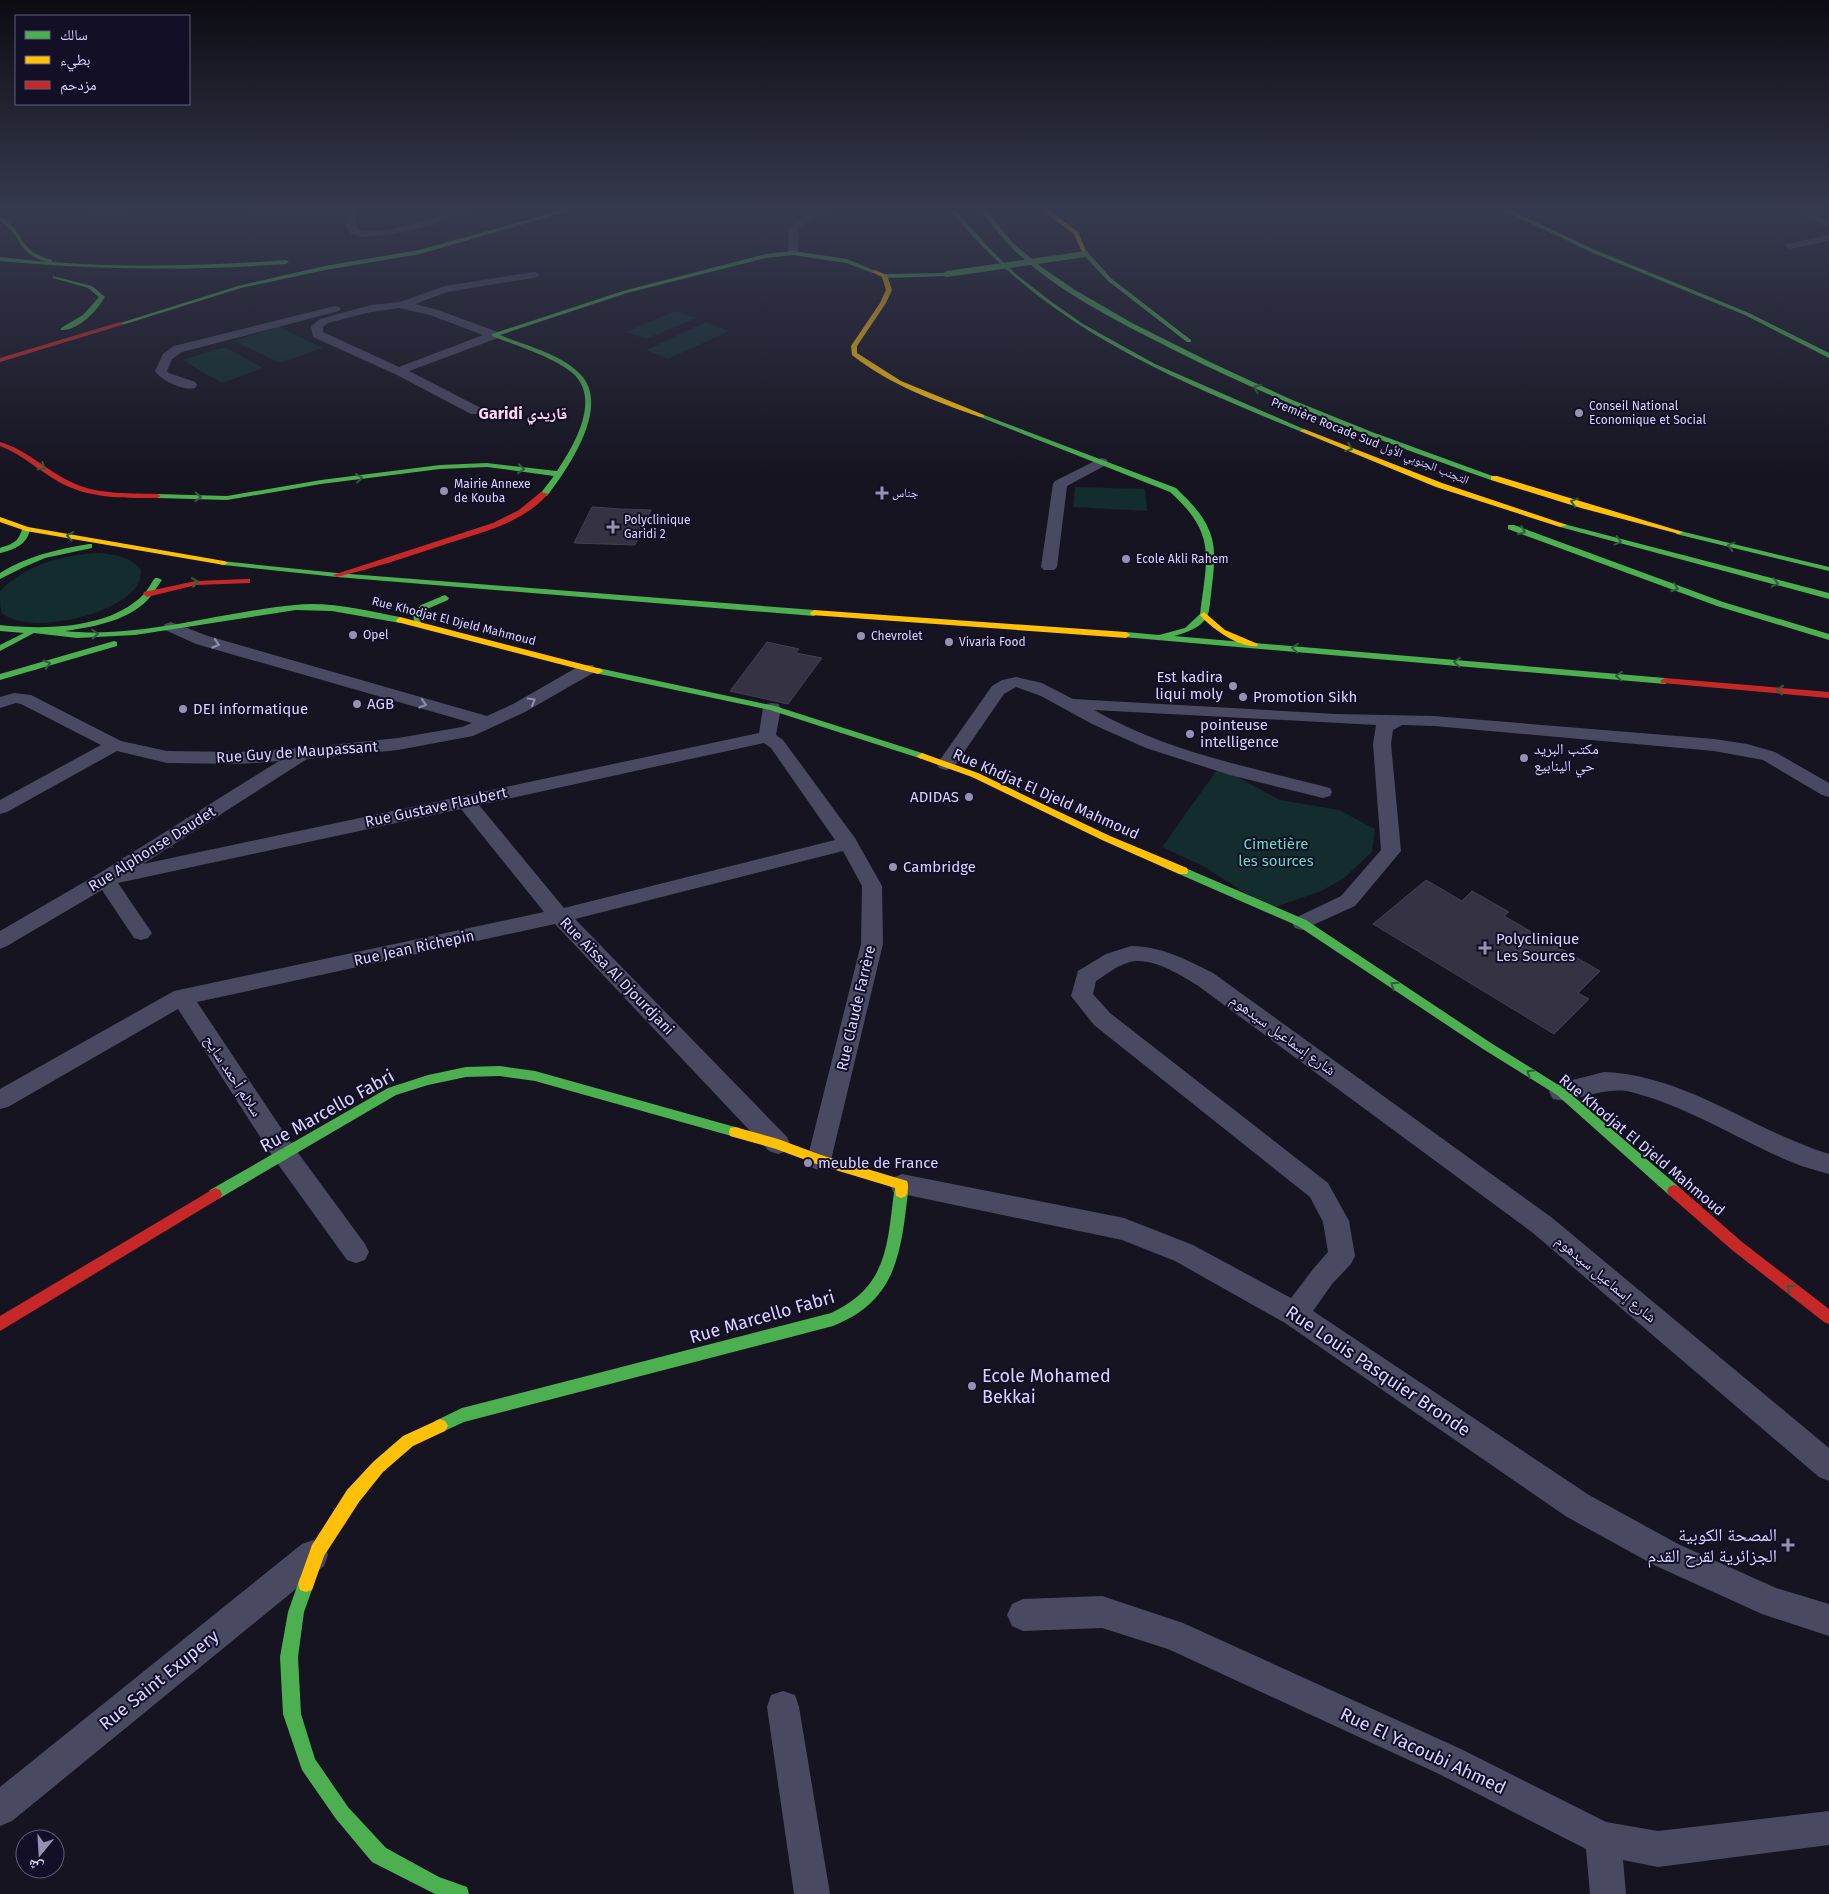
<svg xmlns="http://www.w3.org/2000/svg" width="1829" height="1894" font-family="'Fira Sans','Noto Naskh Arabic',sans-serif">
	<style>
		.green { fill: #132c2d }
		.building { fill: #343243; stroke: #433f54 }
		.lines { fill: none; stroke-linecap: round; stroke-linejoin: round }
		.street { fill: #4a4962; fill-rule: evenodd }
		.fast { fill: #4caf50; fill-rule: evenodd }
		.slow { fill: #ffc107; fill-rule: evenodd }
		.jam { fill: #c62828; fill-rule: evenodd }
		.fast-bridge { stroke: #4caf50; stroke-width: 6 }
		.oneway { stroke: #305f3b }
		.oneway2 { stroke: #928eb0 }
		.poi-dot { fill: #9591b1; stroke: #130f26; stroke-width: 2 }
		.labels { text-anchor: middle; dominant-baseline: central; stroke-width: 4; stroke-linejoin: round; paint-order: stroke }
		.far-poi-label { font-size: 12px; fill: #d9d4ff; stroke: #130f26; text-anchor: start }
		.far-street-label { font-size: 12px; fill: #d9d4ff; stroke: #130f26 }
		.poi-label { font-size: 15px; fill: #d9d4ff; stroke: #130f26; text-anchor: start }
		.street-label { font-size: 15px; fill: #d9d4ff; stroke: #130f26 }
		.park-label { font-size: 15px; fill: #5fe0c0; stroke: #130f26 }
		.far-district-label { font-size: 16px; font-weight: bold; fill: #ffd6f0; stroke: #130f26 }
		.near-street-label { font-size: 18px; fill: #d9d4ff; stroke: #130f26 }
		.near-poi-label { font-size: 18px; fill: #d9d4ff; stroke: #130f26; text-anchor: start }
	</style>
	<rect width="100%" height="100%" fill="#161421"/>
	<g class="green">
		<polygon points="675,311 696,318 646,339 626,332"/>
		<polygon points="706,322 729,331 668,359 646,350"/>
		<polygon points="278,326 323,348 279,363 234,341"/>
		<polygon points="225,347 263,368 222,383 182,360"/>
		<polygon points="1075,487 1145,489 1147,511 1073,507"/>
		<path d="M99 553C116 555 130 556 141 570 140 573 141 579 139 582 125 614 29 637 2 613 0 609 0 597 0 591 27 564 62 555 99 553Z"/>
		<polygon points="1219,767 1280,800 1339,810 1375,829 1372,852 1343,879 1321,891 1270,909 1205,867 1162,847"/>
	</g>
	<g class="building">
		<polygon points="592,507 621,509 651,510 635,545 574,543"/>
		<polygon points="767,642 799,649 796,653 822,658 788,704 730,691"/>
		<polygon points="1426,880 1462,901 1472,891 1509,912 1504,916 1600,971 1578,993 1589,999 1554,1034 1373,924"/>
	</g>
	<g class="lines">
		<g class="street">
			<polygon points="135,210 130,213 89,216 84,213 88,210"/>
			<path d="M234 210 264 212 356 210V226L358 230C398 237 436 210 475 210L432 225 394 234 365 237 350 234 346 226 347 214 264 218Z"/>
			<polygon points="817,210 835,210 811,218 799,229 798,253 797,255 789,255 788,253 789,228 803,214"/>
			<polygon points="1805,210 1825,210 1813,215 1829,221 1829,227 1797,214"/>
			<polygon points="1829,235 1829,241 1790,249 1785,246 1786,244"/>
			<path d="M534 272 538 273 539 275 538 277 447 292 415 304 438 310 498 332 500 335 498 338 409 371 481 408 483 411 481 414H471L395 374 313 337 311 326 320 319 371 305 400 302 445 286ZM399 308 430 315 483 335 399 367 323 332V327L328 323 371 312Z"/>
			<path d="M335 306 339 307 341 309 339 311 182 352 172 359 167 371 169 373 195 382 197 385 195 388C183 391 162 381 155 371L163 354 174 346Z"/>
			<polygon points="1101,458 1106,459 1108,462 1106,465 1067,486 1057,567 1054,570 1044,570 1041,567 1053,484 1055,481"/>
			<path d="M171 622 208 636 487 716 513 704 581 665H593L595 669 593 673 525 712 473 736 398 750 307 759 143 864 759 733 763 708 766 704 772 703 778 704 781 708 776 735 783 740 855 838 882 886 883 944 831 1160 828 1167 819 1170 810 1167 807 1160 861 944 862 886 843 851 575 919 787 1137 790 1144 787 1151 778 1154 769 1151 555 924 197 1002 293 1146 365 1244 369 1252 365 1260 356 1263 347 1260 275 1160 178 1009 8 1107 0 1109V1089L174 991 544 912 461 809 118 883 152 933 148 938 141 940 134 938 102 890 7 946 0 949V931L98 874 279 761 239 764 167 763 117 751 7 812 0 814V800L101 745 21 704 16 703 0 708V697L14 693 31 695 121 741 167 751 239 752 302 748 398 738 462 727 472 723 196 644 165 630 163 627 165 624ZM764 743 771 748 835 840 564 908 479 805Z"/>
			<path d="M1016 677 1042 683 1073 699 1336 714 1434 716 1714 739 1747 744 1775 752 1829 783V797L1822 795 1763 760 1714 751 1434 726 1402 725 1393 730 1391 744 1401 851 1355 906 1302 930 1295 928 1292 923 1295 918 1341 896 1381 850 1373 744 1376 725 1094 710C1167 752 1250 767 1330 788L1332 792 1330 796 1323 798 1230 775 1146 748 1092 724 1041 696 1016 687 1004 694 953 768 946 770 939 768 937 764 992 686 1002 680Z"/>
			<path d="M1131 946C1161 946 1187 960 1213 973L1551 1217 1829 1448V1481L1819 1477 1533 1233 1197 985C1178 974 1150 955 1127 963 1116 966 1106 975 1096 981L1093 994 1110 1013 1328 1183 1349 1221 1355 1256 1351 1264 1332 1284 1313 1311 1589 1495 1678 1544 1776 1588 1829 1604V1636L1762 1614 1656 1566 1567 1517 1285 1323 1175 1261 1122 1240 893 1192 890 1185 893 1178 902 1174 1124 1218 1193 1245 1291 1298 1314 1268 1328 1252 1323 1222 1310 1197 1094 1025 1071 996 1078 971 1106 954Z"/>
			<path d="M1604 1072C1686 1075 1753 1131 1829 1154V1174C1816 1170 1802 1167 1789 1161 1737 1139 1687 1106 1631 1092 1603 1085 1573 1105 1553 1099L1549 1092 1553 1085Z"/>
			<polygon points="313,1540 324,1544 328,1555 324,1566 12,1821 0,1826 0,1787 302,1544"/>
			<polygon points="1102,1596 1183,1623 1461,1749 1606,1822 1658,1831 1829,1811 1829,1845 1658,1867 1623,1860 1626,1894 1590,1894 1586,1849 1437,1773 1168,1649 1102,1628 1023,1631 1012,1626 1007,1615 1012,1604 1023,1599"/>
			<polygon points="783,1691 795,1695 799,1707 830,1894 794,1894 767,1707 771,1695"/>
		</g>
		<g class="fast">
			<polygon points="563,210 572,210 420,254 325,270 241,288 122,325 117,324 238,286 325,266 419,250"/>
			<path d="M950 210H955L992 251 1017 275 1049 300 1083 324 1155 364 1308 431 1302 432C1167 377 1044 326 950 210Z"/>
			<path d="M981 210H986L1012 242 1040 266 1075 290 1132 323 1210 362 1290 399 1372 432 1498 478 1491 480C1386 443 1282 404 1182 354 1125 325 1063 296 1015 251 1002 238 991 224 981 210Z"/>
			<polygon points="1503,210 1510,210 1595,250 1749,313 1829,353 1829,358 1745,315 1591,252"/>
			<path d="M0 217C19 226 19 242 33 252 39 256 45 258 52 260V262C130 268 208 266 286 260L289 262 286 264C190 271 96 270 0 261V257L46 262C15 252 23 235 0 221Z"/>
			<path d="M793 251 847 259 878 272 873 273 846 263 793 255 766 258 627 293 500 335C524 345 565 355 582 376 610 409 567 470 547 496L540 494 554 476 487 467 440 469 321 484 227 500 157 498 153 496 157 494 227 496 321 480 440 465 487 463 557 471C572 448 598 406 578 379 564 360 514 345 492 336V334L623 291 766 254Z"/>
			<polygon points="1084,253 1088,253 1112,279 1191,340 1191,342 1187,342 1108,281 1084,255"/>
			<polygon points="949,273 947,276 885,278 882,276 885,274"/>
			<path d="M53 276 92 286 105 297C97 311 78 331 61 330V328L83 315 99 297 88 288 53 278Z"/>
			<path d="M980 415H984L1176 488C1189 501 1202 513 1209 530 1218 550 1213 574 1211 595 1210 601 1210 609 1208 614 1204 627 1185 633 1174 636L1665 678 1670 681 1665 684 1123 637 1122 635 1126 632 1159 635 1185 628 1200 614C1207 557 1217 534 1170 492L980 417Z"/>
			<polygon points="1560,523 1829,593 1829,599 1560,527"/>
			<polygon points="1508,525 1514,525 1723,602 1829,634 1829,640 1717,606 1508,529"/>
			<path d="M23 527 30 529C28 544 14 550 0 553V548C15 543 18 542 23 527Z"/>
			<polygon points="1676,530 1829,567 1829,571 1676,534"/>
			<path d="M89 544H92V548L45 558 24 567 0 579V573C27 556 58 549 89 544Z"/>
			<polygon points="221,561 337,573 814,610 818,613 814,616 337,577 224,565 221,565"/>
			<path d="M155 578H158L162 580C158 585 155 591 151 596 132 620 94 627 65 631 140 639 220 612 295 605 330 601 366 611 400 617L404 620 400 623 332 611 296 610 135 635 77 638 34 633 0 651V645L24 633 0 631V625C45 630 110 629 144 594 148 590 151 583 155 578Z"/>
			<polygon points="445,595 449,598 448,600 427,609 421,615 421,626 415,626 413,615 421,605"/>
			<polygon points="114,641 117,642 117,646 0,680 0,674"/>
			<polygon points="598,668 775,706 925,754 927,756 922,759 919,758 770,710 595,673 595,669"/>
			<polygon points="1183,867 1306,920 1491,1043 1565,1089 1679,1187 1681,1191 1679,1195 1674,1197 1669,1195 1557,1095 1483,1049 1298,926 1179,874 1178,871"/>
			<polygon points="500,1066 535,1071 735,1127 740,1128 741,1132 740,1136 735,1137 535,1081 500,1076 466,1077 428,1085 396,1095 220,1198 215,1200 210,1198 208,1194 210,1190 388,1088 428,1075 466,1067"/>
			<path d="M901 1186 906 1188 908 1192C901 1252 897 1301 833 1326L464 1422 440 1433 435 1431 432 1426 435 1421 462 1408 831 1313C887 1287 887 1247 894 1192L896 1188Z"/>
			<polygon points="306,1576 312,1578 314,1584 304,1612 298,1657 301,1714 315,1759 348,1807 386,1848 439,1877 467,1887 469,1894 435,1894 372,1862 336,1819 302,1770 283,1714 280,1657 288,1612 300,1578"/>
		</g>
		<g class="slow">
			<polygon points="1042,210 1048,210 1078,232 1088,255 1083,254 1074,234"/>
			<path d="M875 270 887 275 892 290 886 303 857 346V353L901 381 984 415V417H980C934 401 890 385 852 355L851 346 880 303 886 290 882 277 872 272Z"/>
			<polygon points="1304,429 1442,483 1567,525 1560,527 1436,487 1302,432 1300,431"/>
			<polygon points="1491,476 1497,476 1683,532 1679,534 1581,508 1491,480"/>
			<polygon points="0,517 28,527 224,561 228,563 224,565 26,531 0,522"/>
			<polygon points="814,610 1126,632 1130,635 1126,638 811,615 810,613"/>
			<path d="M1204 612 1225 630 1258 644 1257 646C1239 648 1211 628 1200 615Z"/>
			<polygon points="400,617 601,669 603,671 598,674 397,622 396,620"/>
			<polygon points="922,753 978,773 1110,836 1187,868 1188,871 1187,874 1179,874 1102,840 972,777 919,758 917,756"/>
			<path d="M735 1127 778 1139 821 1155 907 1181C909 1186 908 1191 906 1196L901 1198 896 1196 895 1188 819 1165 776 1149 730 1136 729 1132 730 1128Z"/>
			<polygon points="440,1419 445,1421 448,1426 445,1431 413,1446 383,1472 359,1502 324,1556 312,1590 306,1592 300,1590 298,1584 312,1545 347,1490 373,1462 403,1436"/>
		</g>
		<g class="jam">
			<polygon points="120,322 123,324 122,325 0,362 0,358"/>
			<path d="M0 442C25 449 44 468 67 480 94 495 126 493 157 494L161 496 157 498C124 498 89 499 59 482 39 471 22 454 0 446Z"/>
			<path d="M541 492 548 494C522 524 479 533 443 545 408 557 373 568 337 577L333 575 493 523 519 510Z"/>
			<polygon points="247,579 250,579 250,583 196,585 147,597 143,594 144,592 196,581"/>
			<polygon points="1665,678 1829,692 1829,698 1662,683 1660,681"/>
			<polygon points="1674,1185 1679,1187 1742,1242 1829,1309 1829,1324 1824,1322 1732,1250 1669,1195 1667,1191 1669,1187"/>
			<polygon points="215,1188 220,1190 222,1194 220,1198 0,1331 0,1316"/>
		</g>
		<polyline class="fast-bridge" points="947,274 1086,254"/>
	</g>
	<defs><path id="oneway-chevron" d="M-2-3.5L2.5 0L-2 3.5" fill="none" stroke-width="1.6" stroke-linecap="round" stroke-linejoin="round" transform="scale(1.25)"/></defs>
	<g class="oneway">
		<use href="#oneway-chevron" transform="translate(1257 388) rotate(-155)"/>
		<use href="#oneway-chevron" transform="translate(1349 448) rotate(22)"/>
		<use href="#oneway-chevron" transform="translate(42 467) rotate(34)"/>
		<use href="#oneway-chevron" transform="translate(521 469) rotate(6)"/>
		<use href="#oneway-chevron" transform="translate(359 478) rotate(-7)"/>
		<use href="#oneway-chevron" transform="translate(198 497) rotate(2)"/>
		<use href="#oneway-chevron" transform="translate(1574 502) rotate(-163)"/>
		<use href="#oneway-chevron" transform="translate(1522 531) rotate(22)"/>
		<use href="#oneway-chevron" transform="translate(70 536) rotate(-170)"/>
		<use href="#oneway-chevron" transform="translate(1618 541) rotate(15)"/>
		<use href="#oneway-chevron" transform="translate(1731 546) rotate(-165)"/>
		<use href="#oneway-chevron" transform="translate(195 582) rotate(-8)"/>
		<use href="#oneway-chevron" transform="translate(1775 583) rotate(13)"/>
		<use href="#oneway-chevron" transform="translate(1675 588) rotate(20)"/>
		<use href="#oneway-chevron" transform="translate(95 634) rotate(-3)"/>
		<use href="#oneway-chevron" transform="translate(1295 648) rotate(-175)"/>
		<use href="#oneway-chevron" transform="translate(1457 662) rotate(-175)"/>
		<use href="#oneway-chevron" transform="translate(47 664) rotate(-16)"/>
		<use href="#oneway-chevron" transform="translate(1619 676) rotate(-175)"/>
		<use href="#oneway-chevron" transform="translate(1780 690) rotate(-175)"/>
		<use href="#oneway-chevron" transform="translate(1394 985) rotate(-146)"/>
		<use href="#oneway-chevron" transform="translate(1530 1073) rotate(-148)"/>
		<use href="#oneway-chevron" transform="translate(1790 1288) rotate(-142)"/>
	</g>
	<g class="oneway2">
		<use href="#oneway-chevron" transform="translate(216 644) rotate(16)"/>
		<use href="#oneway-chevron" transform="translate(532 701) rotate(-30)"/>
		<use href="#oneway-chevron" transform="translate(423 704) rotate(16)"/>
	</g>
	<linearGradient id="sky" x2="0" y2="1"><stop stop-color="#0c0b12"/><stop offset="0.44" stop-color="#363a4e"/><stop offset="1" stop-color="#363a4e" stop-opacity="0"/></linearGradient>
	<rect width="1829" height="475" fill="url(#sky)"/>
	<g class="poi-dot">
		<circle cx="1579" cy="413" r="5"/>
		<circle cx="444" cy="491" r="5"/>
		<path d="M879.5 485.5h5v5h5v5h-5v5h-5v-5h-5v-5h5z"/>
		<path d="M610.5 519.5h5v5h5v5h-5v5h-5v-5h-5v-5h5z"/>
		<circle cx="1126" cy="559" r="5"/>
		<circle cx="353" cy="635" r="5"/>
		<circle cx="861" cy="636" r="5"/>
		<circle cx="949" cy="642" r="5"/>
		<circle cx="1233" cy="686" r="5"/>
		<circle cx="1243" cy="697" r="5"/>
		<circle cx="357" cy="704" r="5"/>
		<circle cx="183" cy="709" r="5"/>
		<circle cx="1190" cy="734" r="5"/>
		<circle cx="1524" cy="758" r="5"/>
		<circle cx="969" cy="797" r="5"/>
		<circle cx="893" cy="867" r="5"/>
		<path d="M1482.5 940.5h5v5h5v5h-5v5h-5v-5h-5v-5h5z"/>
		<circle cx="808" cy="1163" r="5"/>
		<circle cx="972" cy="1386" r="5"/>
		<path d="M1785.5 1537.5h5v5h5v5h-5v5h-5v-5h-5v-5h5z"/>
	</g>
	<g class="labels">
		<g class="far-poi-label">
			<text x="1589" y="406">Conseil National<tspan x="1589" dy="14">Economique et Social</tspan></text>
			<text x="454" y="484">Mairie Annexe<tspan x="454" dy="14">de Kouba</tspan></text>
			<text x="892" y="493">جناس</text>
			<text x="624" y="520">Polyclinique<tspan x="624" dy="14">Garidi 2</tspan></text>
			<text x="1136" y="559">Ecole Akli Rahem</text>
			<text x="363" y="635">Opel</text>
			<text x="871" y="636">Chevrolet</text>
			<text x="959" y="642">Vivaria Food</text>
		</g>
		<g class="far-street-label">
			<text transform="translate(1370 441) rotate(22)">Première Rocade Sud التجنب الجنوبي الأول</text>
			<text transform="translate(454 621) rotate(14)">Rue Khodjat El Djeld Mahmoud</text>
		</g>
		<g class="poi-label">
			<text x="1223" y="677" text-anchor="end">Est kadira<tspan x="1223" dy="17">liqui moly</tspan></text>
			<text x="1253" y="697">Promotion Sikh</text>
			<text x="367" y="704">AGB</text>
			<text x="193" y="709">DEI informatique</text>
			<text x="1200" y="725">pointeuse<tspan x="1200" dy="17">intelligence</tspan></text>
			<text x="1534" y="749">مكتب البريد<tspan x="1534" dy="17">حي الينابيع</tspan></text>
			<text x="959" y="797" text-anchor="end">ADIDAS</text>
			<text x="903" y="867">Cambridge</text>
			<text x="1496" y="939">Polyclinique<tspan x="1496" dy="17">Les Sources</tspan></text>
			<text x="818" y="1163">meuble de France</text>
		</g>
		<g class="street-label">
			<text transform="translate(297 752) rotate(-4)">Rue Guy de Maupassant</text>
			<text transform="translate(1046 794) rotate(24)">Rue Khdjat El Djeld Mahmoud</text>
			<text transform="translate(436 807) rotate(-12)">Rue Gustave Flaubert</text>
			<text transform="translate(152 849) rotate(-32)">Rue Alphonse Daudet</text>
			<text transform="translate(414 948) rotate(-12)">Rue Jean Richepin</text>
			<text transform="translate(617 976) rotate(46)">Rue Aïssa Al Djourdjani</text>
			<text transform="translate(856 1008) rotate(-77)">Rue Claude Farrère</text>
			<text transform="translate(1283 1035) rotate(36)">شارع إسماعيل سيدهوم</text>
			<text transform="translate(233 1076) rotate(57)">سلالم أحمد سايح</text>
			<text transform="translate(1642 1145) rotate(40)">Rue Khodjat El Djeld Mahmoud</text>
			<text transform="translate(1606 1279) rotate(40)">شارع إسماعيل سيدهوم</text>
		</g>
		<g class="park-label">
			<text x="1276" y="844">Cimetière<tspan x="1276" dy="17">les sources</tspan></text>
		</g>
		<g class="far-district-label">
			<text x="523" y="413">Garidi قاريدي</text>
		</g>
		<g class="near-street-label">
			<text transform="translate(327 1111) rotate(-29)">Rue Marcello Fabri</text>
			<text transform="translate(762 1317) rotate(-16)">Rue Marcello Fabri</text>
			<text transform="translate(1378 1371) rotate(34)">Rue Louis Pasquier Bronde</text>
			<text transform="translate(159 1680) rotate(-39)">Rue Saint Exupery</text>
			<text transform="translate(1423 1751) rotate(25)">Rue El Yacoubi Ahmed</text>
		</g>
		<g class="near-poi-label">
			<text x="982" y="1376">Ecole Mohamed<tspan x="982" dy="21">Bekkai</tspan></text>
			<text x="1777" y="1535" text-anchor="end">المصحة الكوبية<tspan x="1777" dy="21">الجزائرية لقرح القدم</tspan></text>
		</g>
	</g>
	<rect x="15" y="15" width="175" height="90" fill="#130f26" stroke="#625e7d"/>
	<rect x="25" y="31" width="25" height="8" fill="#4caf50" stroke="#625e7d"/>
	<text x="60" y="40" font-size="15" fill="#d9d4ff">سالك</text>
	<rect x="25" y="56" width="25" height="8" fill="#ffc107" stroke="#625e7d"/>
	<text x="60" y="65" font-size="15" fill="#d9d4ff">بطيء</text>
	<rect x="25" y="81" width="25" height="8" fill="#c62828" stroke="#625e7d"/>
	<text x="60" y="90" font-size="15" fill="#d9d4ff">مزدحم</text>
	<g transform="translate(40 1854) rotate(198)"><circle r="24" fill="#130f26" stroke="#625e7d"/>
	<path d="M0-4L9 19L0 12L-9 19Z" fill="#9591b1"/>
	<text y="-8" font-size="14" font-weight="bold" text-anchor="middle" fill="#d9d4ff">ش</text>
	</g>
</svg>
